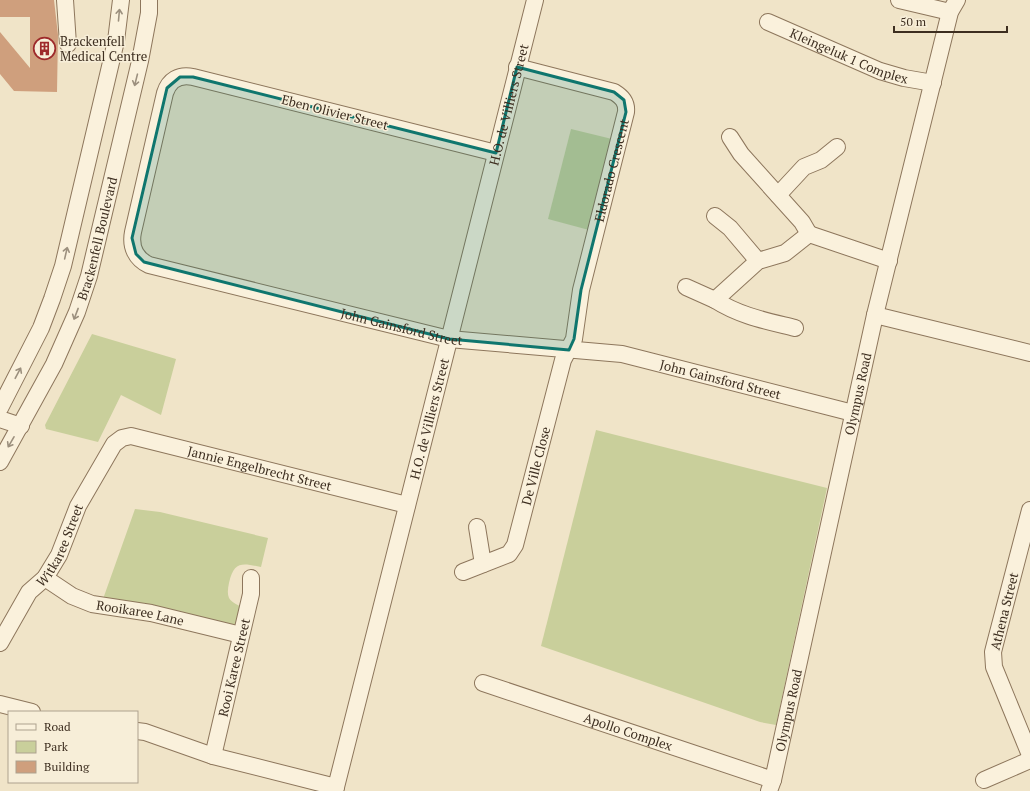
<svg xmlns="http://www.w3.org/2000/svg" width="1030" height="791" font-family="'PT Serif',serif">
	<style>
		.green { fill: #c9cf9b }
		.building { fill: #cf9f7d }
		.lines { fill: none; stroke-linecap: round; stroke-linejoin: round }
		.minor-casing { stroke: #8d765c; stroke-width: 18 }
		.minor { stroke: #faf1dc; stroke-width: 16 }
		.oneway { stroke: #9c907e }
		.marked { fill: #0f766e; fill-opacity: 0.2; stroke: #0f766e; stroke-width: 3; stroke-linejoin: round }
		.labels { text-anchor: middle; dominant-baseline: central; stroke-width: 3; stroke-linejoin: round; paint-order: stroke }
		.poi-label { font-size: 13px; fill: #3d2e20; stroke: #f7eed8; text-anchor: start }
		.street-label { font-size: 13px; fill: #3d2e20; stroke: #f7eed8 }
	</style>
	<rect width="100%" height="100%" fill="#f0e4c8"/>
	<g class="green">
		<polygon points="571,129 612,139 589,230 548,219"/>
		<polygon points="92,334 176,359 161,415 121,395 98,442 46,429 45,425"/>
		<polygon points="596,430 827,488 776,725 760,722 541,646"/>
		<path d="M135 509 160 512 268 538 261 567C242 563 234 561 229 583 228 588 227 593 229 598 232 603 237 604 241 607L237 625 103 599Z"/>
	</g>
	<polygon class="building" points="0,0 54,0 58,35 57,92 14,91 0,74 0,32 30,68 30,17 0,17"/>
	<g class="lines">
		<defs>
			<g id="minor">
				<polyline points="65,0 68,44"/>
				<polyline points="899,0 950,12"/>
				<path id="s1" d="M768 22 880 71 904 78 933 83"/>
				<polyline points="730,137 741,154 802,222 809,234"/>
				<path id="s2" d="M496 153 193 77C179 74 169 80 165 93L133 232C130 247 136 259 149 265L449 339 622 354 853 413"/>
				<polyline points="778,195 804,167 821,160 837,147"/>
				<polyline points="715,216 730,228 758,261"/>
				<polyline points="686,287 715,300"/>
				<polyline points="875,315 1030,353"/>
				<path d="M795 328C767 321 740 316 715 300L758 261 785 253 809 234 889 261"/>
				<polyline points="0,408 41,328 52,299 63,266 116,41 121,0"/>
				<polyline points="0,419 21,426"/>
				<path id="s3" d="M0 462 54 364 77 312 89 276 140 61 149 13V0"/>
				<polyline points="1030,510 995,644 993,652 994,667 1030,755"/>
				<polyline points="477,527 483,564"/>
				<path id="s4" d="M463 572 509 554 515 545 563 360 574 339 581 290 626 112C627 102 622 97 614 92L517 67"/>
				<path id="s5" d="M45 578 72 596 92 604 151 613 241 635"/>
				<path id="s6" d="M0 643 29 592 45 578 59 555 78 506 114 444 122 438 131 436 407 505"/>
				<path id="s7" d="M483 683 773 780"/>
				<polyline points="0,704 32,712"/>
				<polyline points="137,731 145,732 213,756 336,787"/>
				<path id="s8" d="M213 756 251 594V578"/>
				<polyline points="984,780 1030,760"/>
				<path id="s9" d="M335 791 535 0"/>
				<path id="s10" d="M769 791 773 780 875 315 950 12 957 0"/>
			</g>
		</defs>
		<use href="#minor" class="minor-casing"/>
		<use href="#minor" class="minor"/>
	</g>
	<defs><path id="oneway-shaft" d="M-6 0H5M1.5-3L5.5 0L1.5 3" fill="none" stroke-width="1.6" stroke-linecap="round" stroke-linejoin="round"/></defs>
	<g class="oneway">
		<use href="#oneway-shaft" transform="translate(119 15) rotate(-85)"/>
		<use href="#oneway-shaft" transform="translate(136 80) rotate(104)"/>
		<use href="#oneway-shaft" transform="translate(66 253) rotate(-77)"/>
		<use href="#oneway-shaft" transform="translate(76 314) rotate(111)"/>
		<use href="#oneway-shaft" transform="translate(18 373) rotate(-62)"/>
		<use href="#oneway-shaft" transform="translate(11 442) rotate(120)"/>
	</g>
	<path class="marked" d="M517 67 614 92 624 100 626 112 581 290 574 339 569 350 449 339 144 262 136 254 132 238 167 88 180 77H193L496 153Z"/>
	<defs>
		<symbol id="building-ring" viewBox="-11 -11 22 22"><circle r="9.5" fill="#f7eed8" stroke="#9e2a2b" stroke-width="1.5"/><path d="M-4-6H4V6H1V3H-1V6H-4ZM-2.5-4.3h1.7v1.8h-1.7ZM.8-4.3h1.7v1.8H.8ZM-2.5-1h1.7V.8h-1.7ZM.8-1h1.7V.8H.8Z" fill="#9e2a2b"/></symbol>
	</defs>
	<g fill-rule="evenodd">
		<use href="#building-ring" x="32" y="36" width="25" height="25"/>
	</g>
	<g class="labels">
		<g class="poi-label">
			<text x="60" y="41">Brackenfell<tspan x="60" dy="15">Medical Centre</tspan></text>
		</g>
		<g class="street-label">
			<text stroke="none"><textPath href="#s1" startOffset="88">Kleingeluk 1 Complex</textPath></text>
			<text stroke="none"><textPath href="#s9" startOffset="708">H.O. de Villiers Street</textPath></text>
			<text transform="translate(335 112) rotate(14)">Eben Olivier Street</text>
			<text stroke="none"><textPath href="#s4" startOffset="448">Eldorado Crescent</textPath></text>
			<text stroke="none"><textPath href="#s3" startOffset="245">Brackenfell Boulevard</textPath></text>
			<text stroke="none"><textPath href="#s2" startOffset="791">John Gainsford Street</textPath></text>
			<text stroke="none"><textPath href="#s2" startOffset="1115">John Gainsford Street</textPath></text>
			<text stroke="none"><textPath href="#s10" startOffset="407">Olympus Road</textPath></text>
			<text stroke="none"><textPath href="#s9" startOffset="384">H.O. de Villiers Street</textPath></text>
			<text stroke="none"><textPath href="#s4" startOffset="142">De Ville Close</textPath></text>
			<text stroke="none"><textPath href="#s6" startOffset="383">Jannie Engelbrecht Street</textPath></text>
			<text stroke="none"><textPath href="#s6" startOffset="116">Witkaree Street</textPath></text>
			<text transform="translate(1004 611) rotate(-76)">Athena Street</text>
			<text stroke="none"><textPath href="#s5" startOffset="103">Rooikaree Lane</textPath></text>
			<text stroke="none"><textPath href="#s8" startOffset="91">Rooi Karee Street</textPath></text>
			<text stroke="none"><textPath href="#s10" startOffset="83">Olympus Road</textPath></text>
			<text stroke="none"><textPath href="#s7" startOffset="153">Apollo Complex</textPath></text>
		</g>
	</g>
	<rect x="8" y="711" width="130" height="72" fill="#f7eed8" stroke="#ada18e"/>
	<rect x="16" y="724" width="20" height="6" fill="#faf1dc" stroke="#ada18e"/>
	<text x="44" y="731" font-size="12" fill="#3d2e20">Road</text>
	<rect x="16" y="741" width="20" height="12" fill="#c9cf9b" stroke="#ada18e"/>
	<text x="44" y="751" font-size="12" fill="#3d2e20">Park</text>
	<rect x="16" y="761" width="20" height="12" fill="#cf9f7d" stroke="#ada18e"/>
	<text x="44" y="771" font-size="12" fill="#3d2e20">Building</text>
	<path d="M894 26v6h113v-6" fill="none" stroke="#3d2e20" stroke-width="2"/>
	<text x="900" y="26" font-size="12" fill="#3d2e20" stroke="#f7eed8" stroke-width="3" paint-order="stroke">50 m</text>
</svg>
